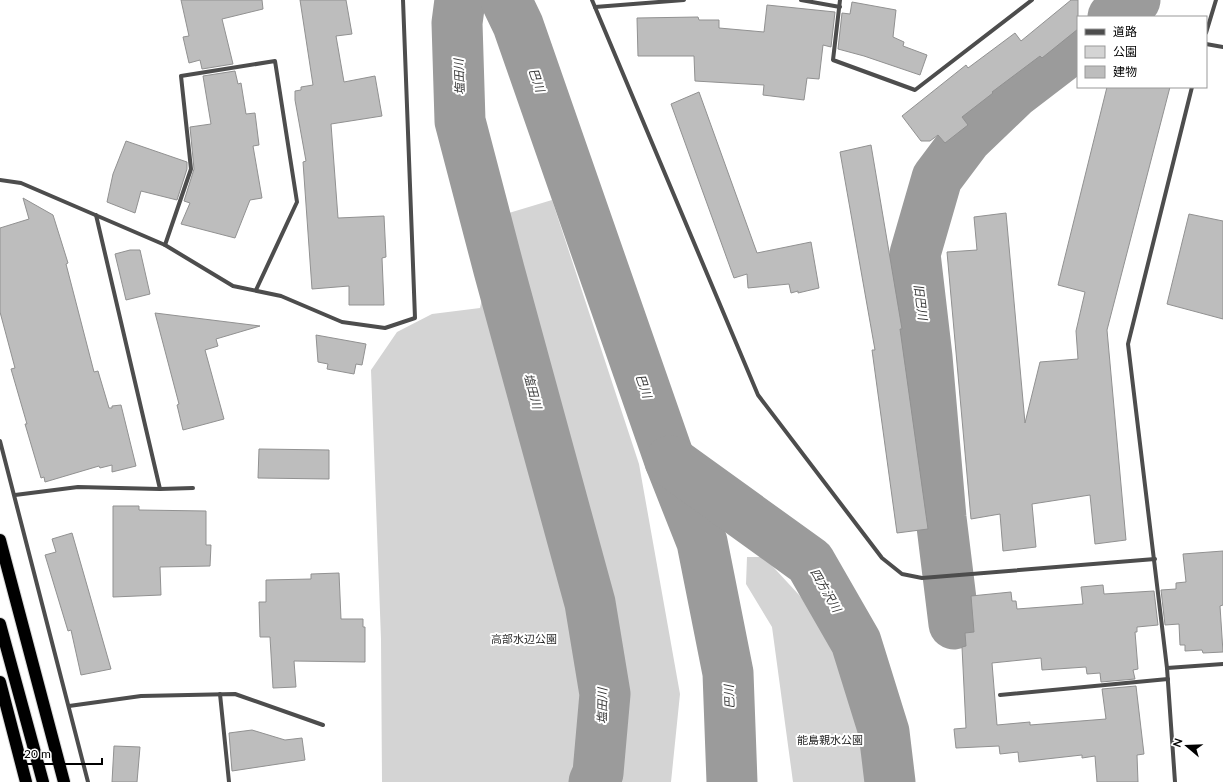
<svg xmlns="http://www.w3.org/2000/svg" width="1223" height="782" font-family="Lato,'Noto Sans JP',sans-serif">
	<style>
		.green { fill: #d4d4d4 }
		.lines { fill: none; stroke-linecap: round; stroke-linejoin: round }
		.river { stroke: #9b9b9b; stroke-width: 51 }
		.building { fill: #bdbdbd; stroke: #919191 }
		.highway-casing { stroke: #dbdbdb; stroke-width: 14 }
		.street { stroke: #4d4d4d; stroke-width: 4 }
		.highway { stroke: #000; stroke-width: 12 }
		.labels { text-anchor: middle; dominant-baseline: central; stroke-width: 4; stroke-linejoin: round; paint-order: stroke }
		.park-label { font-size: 11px; fill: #2b2b2b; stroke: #fff }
		.water-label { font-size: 12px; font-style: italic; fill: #3c3c3c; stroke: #fff }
	</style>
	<rect width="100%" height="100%" fill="#fff"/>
	<g class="green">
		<polygon points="552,200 639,464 680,694 671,782 382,782 381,639 371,370 397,332 432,314 480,308 499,216"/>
		<polygon points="747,557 764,557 800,596 849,657 880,757 881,782 793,782 772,627 746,584"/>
	</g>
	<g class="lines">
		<g class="river">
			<polyline points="460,0 457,23 460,121 499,270 590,603 605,694 598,773 594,782"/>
			<polyline points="506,0 518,25 670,461 702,542 728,673 732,782"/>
			<polyline points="1113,17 1135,0"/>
			<polyline points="670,461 810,562 856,642 884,732 890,782"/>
			<polyline points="954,624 941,518 927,357 915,254 937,178 967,138 1014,93 1078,44"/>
		</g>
	</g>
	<g class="building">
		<polygon points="181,0 262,0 263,9 222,19 233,64 202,69 200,60 189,63 183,37 189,36"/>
		<polygon points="300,0 346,0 352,34 336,36 344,82 375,76 382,116 331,124 338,218 384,216 386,257 382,258 384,305 349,305 349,286 312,289 303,162 306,161 295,100 295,91 301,90 301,87 313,85"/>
		<polygon points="1071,0 1078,0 1078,29 1042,58 1040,56 992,92 993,93 962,117 968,125 945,143 938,135 930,141 921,141 902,116 966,65 968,68 1015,33 1021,41"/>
		<polygon points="852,2 896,10 893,37 904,42 903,46 927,55 920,75 864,56 838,49 842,13 850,14"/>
		<polygon points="767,5 835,12 831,47 823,45 819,79 807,78 804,100 763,95 764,85 695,81 694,56 638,56 637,18 698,17 699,20 719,20 719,28 764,32"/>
		<polygon points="235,71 238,84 241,83 246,114 255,113 259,145 253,146 262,198 250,200 235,238 181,224 190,203 184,201 194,169 190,127 211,124 203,76"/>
		<polygon points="1107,87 1170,87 1107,330 1126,540 1095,544 1090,495 1032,504 1036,547 1003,551 1000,514 971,519 947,252 977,250 974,217 1006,213 1025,423 1040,362 1078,359 1076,331 1085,292 1058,285"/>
		<polygon points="699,92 757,253 811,242 819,288 798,293 798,291 791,293 789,284 748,288 747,274 734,278 671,104"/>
		<polygon points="126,141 187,162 187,169 177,200 141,191 135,213 107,202 113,174"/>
		<polygon points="871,145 902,329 900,329 928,529 897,533 872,350 875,350 840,152"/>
		<polygon points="23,198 53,215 68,263 66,264 94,372 98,371 109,408 112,408 112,406 121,405 136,466 112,472 112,465 100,468 99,466 45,482 44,477 41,478 25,424 27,424 11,369 15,368 0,312 0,228 29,219"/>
		<polygon points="1189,214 1223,221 1223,319 1167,304"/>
		<polygon points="130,250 140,250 150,294 126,300 115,254"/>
		<polygon points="155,313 260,326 216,339 218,346 205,350 224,419 183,430 177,405 179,404"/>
		<polygon points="316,335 366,344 362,365 356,364 354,374 327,369 328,364 318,362"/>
		<polygon points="259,449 329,450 329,479 258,478"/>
		<polygon points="113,506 139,506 139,510 206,511 206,545 211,545 210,566 160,567 161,595 113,597"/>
		<polygon points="72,533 111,669 81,675 71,630 68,631 45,555 56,552 52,539"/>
		<polygon points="1223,551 1223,605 1220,606 1223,652 1203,653 1202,650 1185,651 1185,645 1180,645 1179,624 1165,625 1161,590 1176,589 1176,583 1186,582 1183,554"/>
		<polygon points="339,573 341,619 363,619 363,627 365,627 365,662 294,661 296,687 273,688 270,637 260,637 259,602 266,602 266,580 311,579 311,574"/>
		<polygon points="1103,585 1104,594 1154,591 1158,625 1137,627 1137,632 1135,632 1138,669 1133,670 1135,679 1101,682 1100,673 1087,674 1086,667 1042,670 1041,658 992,663 997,725 1030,722 1030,725 1106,719 1102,689 1136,686 1144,754 1137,755 1138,782 1097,782 1095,756 1082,758 1082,755 1019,762 1018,752 1000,754 999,746 956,748 954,729 966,728 962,647 966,646 965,633 974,632 971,596 1011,592 1012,601 1016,601 1017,609 1083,604 1081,587"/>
		<polygon points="252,730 285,740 302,738 305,760 232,771 229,733"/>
		<polygon points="114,746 140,747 137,782 112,782"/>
	</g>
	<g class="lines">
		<defs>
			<g id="highway">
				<polyline points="0,540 64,782"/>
				<polyline points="0,624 43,782"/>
				<polyline points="0,682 26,782"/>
			</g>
		</defs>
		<use href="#highway" class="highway-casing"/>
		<g class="street">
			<polyline points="592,0 758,395 882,558 902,574 922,578 1155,559"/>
			<polyline points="801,0 840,7"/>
			<polyline points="840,0 833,60 915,90 1032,0"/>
			<polyline points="595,7 684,0"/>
			<polyline points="1206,33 1216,0"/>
			<polyline points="1206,44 1223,47"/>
			<polyline points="0,180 21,183 165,245 233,286 281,296 342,322 385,328 415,318 403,0"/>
			<polyline points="96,215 160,489"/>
			<polyline points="165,245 191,169 181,76 275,61 297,202 256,290"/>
			<polyline points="0,441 88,782"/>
			<polyline points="15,495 78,487 160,489 193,488"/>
			<polyline points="1167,668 1223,664"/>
			<polyline points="220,694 229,782"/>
			<polyline points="1000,695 1168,679"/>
			<polyline points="69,706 141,696 235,694 323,725"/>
			<polyline points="1175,782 1167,668 1128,344 1192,87"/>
		</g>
		<use href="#highway" class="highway"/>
	</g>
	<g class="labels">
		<g class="park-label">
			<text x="524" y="638">高部水辺公園</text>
			<text x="830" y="739">能島親水公園</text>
		</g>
		<g class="water-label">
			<text transform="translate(459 77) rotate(-92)">塩田川</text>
			<text transform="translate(537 80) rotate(71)">巴川</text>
			<text transform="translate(921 302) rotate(83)">旧巴川</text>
			<text transform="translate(644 386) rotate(71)">巴川</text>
			<text transform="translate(533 391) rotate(75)">塩田川</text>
			<text transform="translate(826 590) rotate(60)">四方沢川</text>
			<text transform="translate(729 697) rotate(-92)">巴川</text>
			<text transform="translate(602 706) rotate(-89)">塩田川</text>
		</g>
	</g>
	<rect x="1077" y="16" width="130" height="72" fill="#ffffff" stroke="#999999"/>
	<rect x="1085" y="29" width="20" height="6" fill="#4d4d4d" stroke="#999999"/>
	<text x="1113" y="36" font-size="12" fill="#000000">道路</text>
	<rect x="1085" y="46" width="20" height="12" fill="#d4d4d4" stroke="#999999"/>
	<text x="1113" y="56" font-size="12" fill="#000000">公園</text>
	<rect x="1085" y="66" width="20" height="12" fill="#bdbdbd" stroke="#999999"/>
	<text x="1113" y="76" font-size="12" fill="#000000">建物</text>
	<g transform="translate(1187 746) rotate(289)" stroke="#ffffff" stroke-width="3" paint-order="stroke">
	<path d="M0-3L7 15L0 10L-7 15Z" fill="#000000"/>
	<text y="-6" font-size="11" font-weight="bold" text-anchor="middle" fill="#000000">N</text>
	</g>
	<path d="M18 758v6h84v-6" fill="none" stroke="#000000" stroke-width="2"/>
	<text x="24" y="758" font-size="12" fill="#000000" stroke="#ffffff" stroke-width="3" paint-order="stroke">20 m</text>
</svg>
